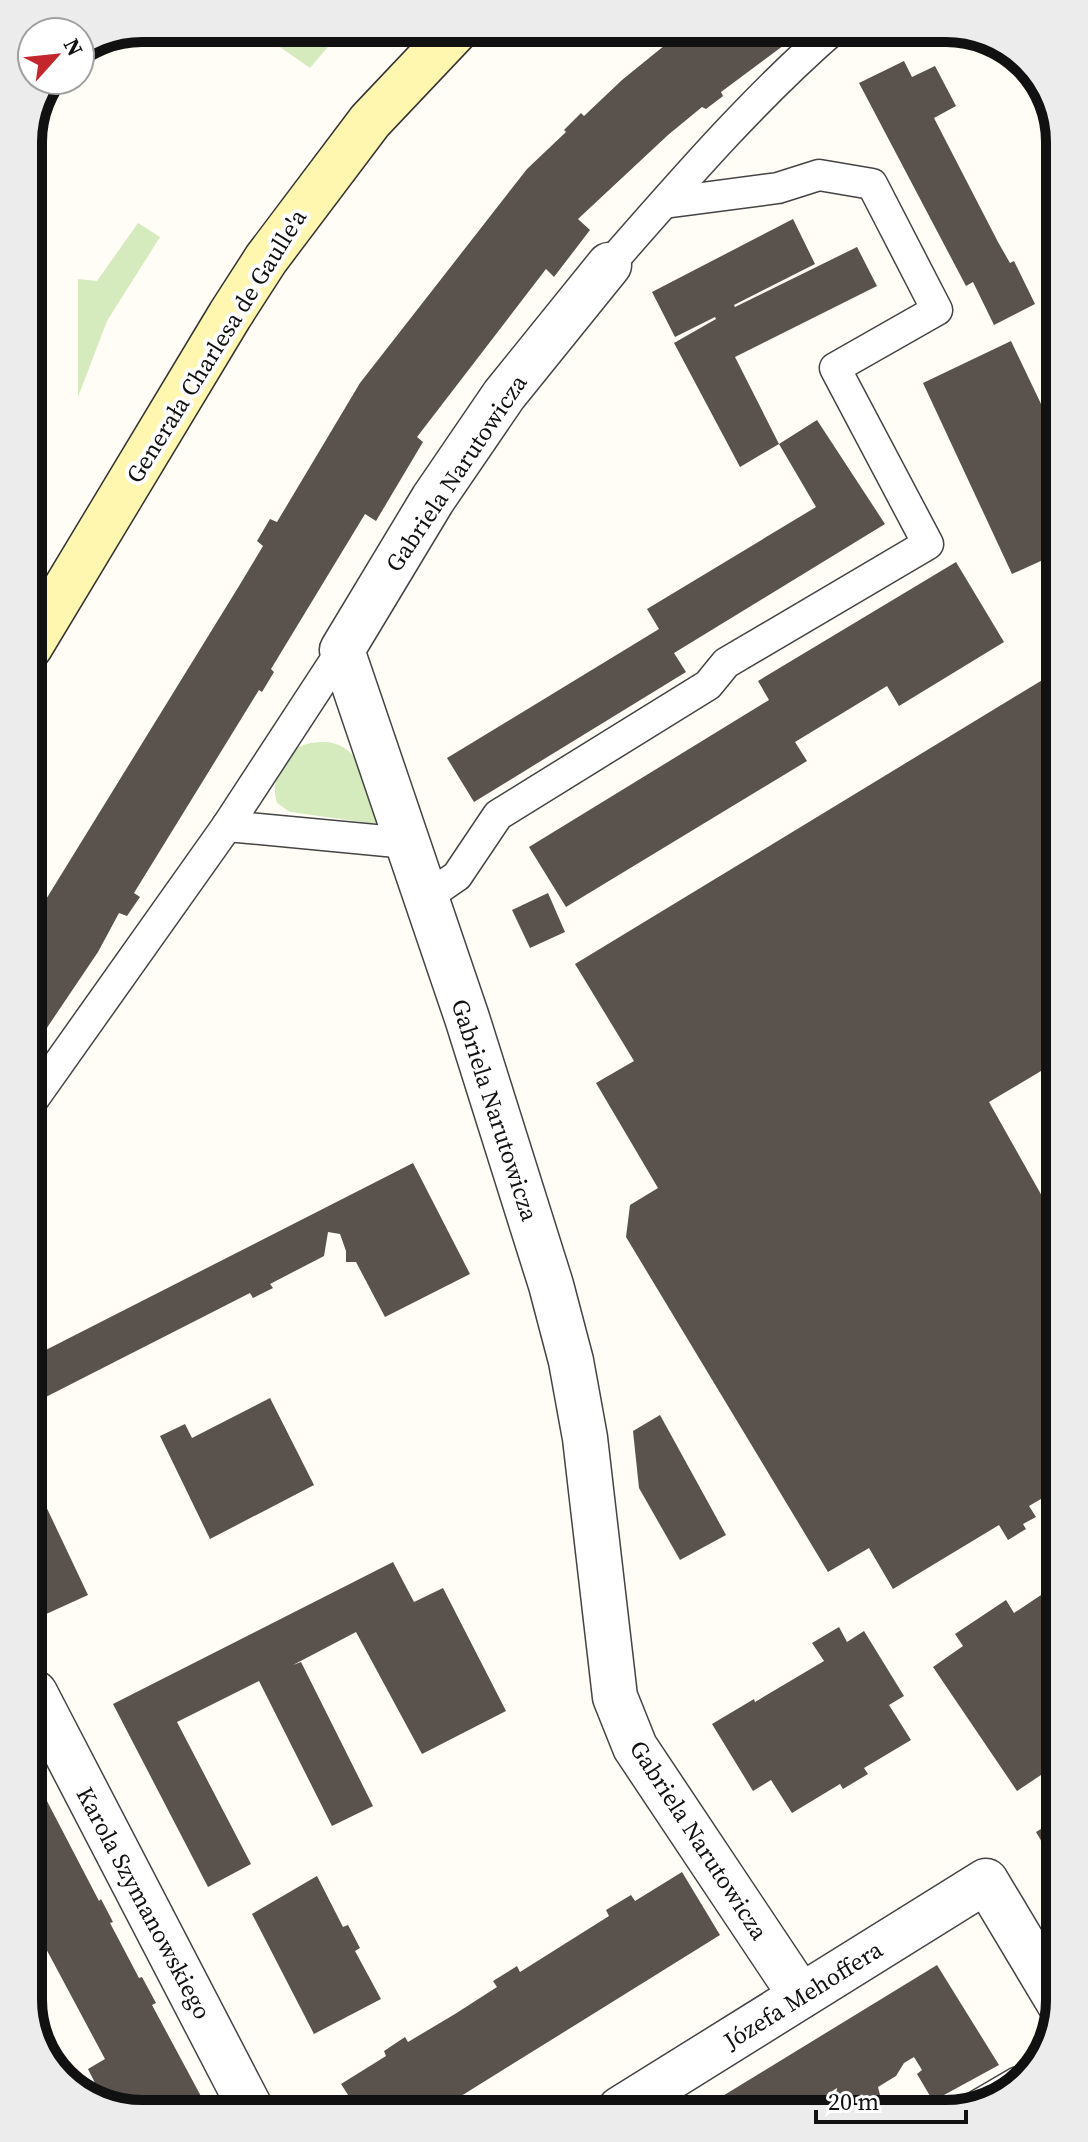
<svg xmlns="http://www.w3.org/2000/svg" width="1088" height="2142" font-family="'Source Serif 4',serif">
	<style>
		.green { fill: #d5ebbd }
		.building { fill: #5a524d }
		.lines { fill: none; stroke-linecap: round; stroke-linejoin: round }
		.lane-casing { stroke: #444; stroke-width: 33 }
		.street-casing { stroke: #444; stroke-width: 47 }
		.secondary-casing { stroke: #333; stroke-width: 47 }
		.lane { stroke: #fff; stroke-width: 30 }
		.street { stroke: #fff; stroke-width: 44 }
		.secondary { stroke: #fff6b0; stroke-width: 44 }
		.labels { text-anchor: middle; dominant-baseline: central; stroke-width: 8; stroke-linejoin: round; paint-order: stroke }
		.street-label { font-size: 24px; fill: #111; stroke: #fff }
		.rim { fill: none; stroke: #111; stroke-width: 10 }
	</style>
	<rect width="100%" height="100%" fill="#fffdf5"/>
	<g class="green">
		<polygon points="274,28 344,28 310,68 267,38"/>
		<polygon points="138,223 160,237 107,321 78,397 78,279 97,281"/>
		<path d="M328 742C366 748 368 792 377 824L290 812 277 803C270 782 281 755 301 746 310 742 319 742 328 742Z"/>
	</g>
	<g class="building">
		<polygon points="686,28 807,28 721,92 723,96 706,109 702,107 668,135 578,219 590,230 554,277 546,269 417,437 423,442 376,521 365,514 271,669 274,672 262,692 259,690 134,893 140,897 127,916 119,913 98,952 32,1050 32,922 239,586 263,546 257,541 270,519 277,522 360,383 527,169 566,132 564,130 581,113 584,116 622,80"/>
		<polygon points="904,61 912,77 935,66 956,106 934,118 998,242 1010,263 1014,261 1035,304 994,325 973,282 966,286 859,83"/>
		<polygon points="793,219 815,264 734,305 735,307 857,247 877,286 735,357 779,444 740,467 674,343 716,319 715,317 675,337 652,292"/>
		<polygon points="1011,341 1053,429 1054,555 1012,574 923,383"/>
		<polygon points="817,420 885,524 674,653 686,672 474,802 447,758 659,629 647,609 816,507 779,444"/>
		<polygon points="956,562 1004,642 899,706 887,686 795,742 807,761 566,907 529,847 769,700 758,681"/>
		<polygon points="1054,673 1056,1062 989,1102 1056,1221 1058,1489 1029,1506 1036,1517 1023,1524 1026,1529 1008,1540 999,1525 893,1589 869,1548 828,1572 626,1237 630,1205 658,1188 596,1083 634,1061 575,964"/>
		<polygon points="548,893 565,932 530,948 512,910"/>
		<polygon points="413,1163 470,1274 385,1317 356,1262 346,1262 346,1251 340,1234 328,1232 324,1256 270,1284 273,1288 253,1298 250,1293 34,1403 34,1356"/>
		<polygon points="270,1398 314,1485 210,1539 160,1436 185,1424 192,1438"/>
		<polygon points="660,1415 726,1535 680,1560 639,1488 633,1431"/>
		<polygon points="34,1481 88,1595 44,1615 35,1596"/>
		<polygon points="393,1562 414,1602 443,1588 506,1711 422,1754 356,1632 293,1665 301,1662 373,1806 332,1826 259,1681 177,1722 251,1864 208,1887 113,1704"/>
		<polygon points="1047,1591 1058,1607 1059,1744 1050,1749 1059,1763 1017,1791 933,1667 963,1646 955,1634 1006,1600 1014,1613"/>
		<polygon points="839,1627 847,1642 864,1631 904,1696 889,1705 911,1740 864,1768 868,1774 843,1789 840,1784 792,1813 771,1780 753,1791 712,1724 754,1699 755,1702 824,1661 812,1643"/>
		<polygon points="35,1778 99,1901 101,1899 113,1922 110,1923 139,1978 142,1977 156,2003 152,2005 210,2113 134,2114 105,2103 88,2069 105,2059 36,1930"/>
		<polygon points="1059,1818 1059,1871 1036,1832"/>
		<polygon points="682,1872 720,1935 437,2111 359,2112 341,2084 386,2056 384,2051 405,2037 408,2042 455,2014 497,1987 493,1981 517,1966 520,1972 609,1916 606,1910 631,1895 635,1901"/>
		<polygon points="317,1876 343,1927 348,1925 360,1948 355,1951 381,1999 314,2034 252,1914"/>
		<polygon points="937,1965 999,2065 933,2101 917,2074 922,2070 914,2057 904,2063 896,2076 878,2087 880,2095 860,2106 856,2101 846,2107 703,2108"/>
	</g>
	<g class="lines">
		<defs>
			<g id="lane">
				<path d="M609 265C681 183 753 99 835 28"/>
				<polyline points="227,826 407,843"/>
				<polyline points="425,898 457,876 498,815 708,685 726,663 928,544 835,368 937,310 872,184 819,175 778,188 664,203"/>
				<polyline points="32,1101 227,826 342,650"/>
				<polyline points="977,2106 1018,2082"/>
			</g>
			<g id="street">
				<polyline points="609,265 504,395 433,499 342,650 467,1018 551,1285 571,1361 585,1438 615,1697 635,1747 801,1996"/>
				<polyline points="35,1693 253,2113"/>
				<polyline points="620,2109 986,1881 1059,2003"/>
			</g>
			<polyline id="secondary" points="30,647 230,315 266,259 370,121 458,28"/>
		</defs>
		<use href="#lane" class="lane-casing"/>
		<use href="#street" class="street-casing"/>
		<use href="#secondary" class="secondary-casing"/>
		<use href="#lane" class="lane"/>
		<use href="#street" class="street"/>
		<use href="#secondary" class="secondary"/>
	</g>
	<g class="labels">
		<g class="street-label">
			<text transform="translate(216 346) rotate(-58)">Generała Charlesa de Gaulle'a</text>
			<text transform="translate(456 473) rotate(-56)">Gabriela Narutowicza</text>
			<text transform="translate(495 1110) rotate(72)">Gabriela Narutowicza</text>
			<text transform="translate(699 1840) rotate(57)">Gabriela Narutowicza</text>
			<text transform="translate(144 1903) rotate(62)">Karola Szymanowskiego</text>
			<text transform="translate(803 1995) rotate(-32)">Józefa Mehoffera</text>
		</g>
	</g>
	<path d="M0 0H1088V2142H0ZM142 42H946A100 100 0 0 1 1046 142V2000A100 100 0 0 1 946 2100H142A100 100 0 0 1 42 2000V142A100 100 0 0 1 142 42Z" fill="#ececec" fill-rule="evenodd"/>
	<path class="rim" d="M142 42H946A100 100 0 0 1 1046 142V2000A100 100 0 0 1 946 2100H142A100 100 0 0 1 42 2000V142A100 100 0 0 1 142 42Z"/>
	<g transform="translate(56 56) rotate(63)"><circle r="38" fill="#ffffff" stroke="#a0a0a0" stroke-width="2"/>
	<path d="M0-6L14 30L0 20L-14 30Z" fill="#c4262e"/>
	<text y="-12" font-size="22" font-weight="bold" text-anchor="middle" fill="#111111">N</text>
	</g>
	<path d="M816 2110v12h150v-12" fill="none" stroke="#111111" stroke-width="4"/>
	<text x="828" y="2110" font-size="24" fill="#111111" stroke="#ffffff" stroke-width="6" paint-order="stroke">20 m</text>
</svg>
